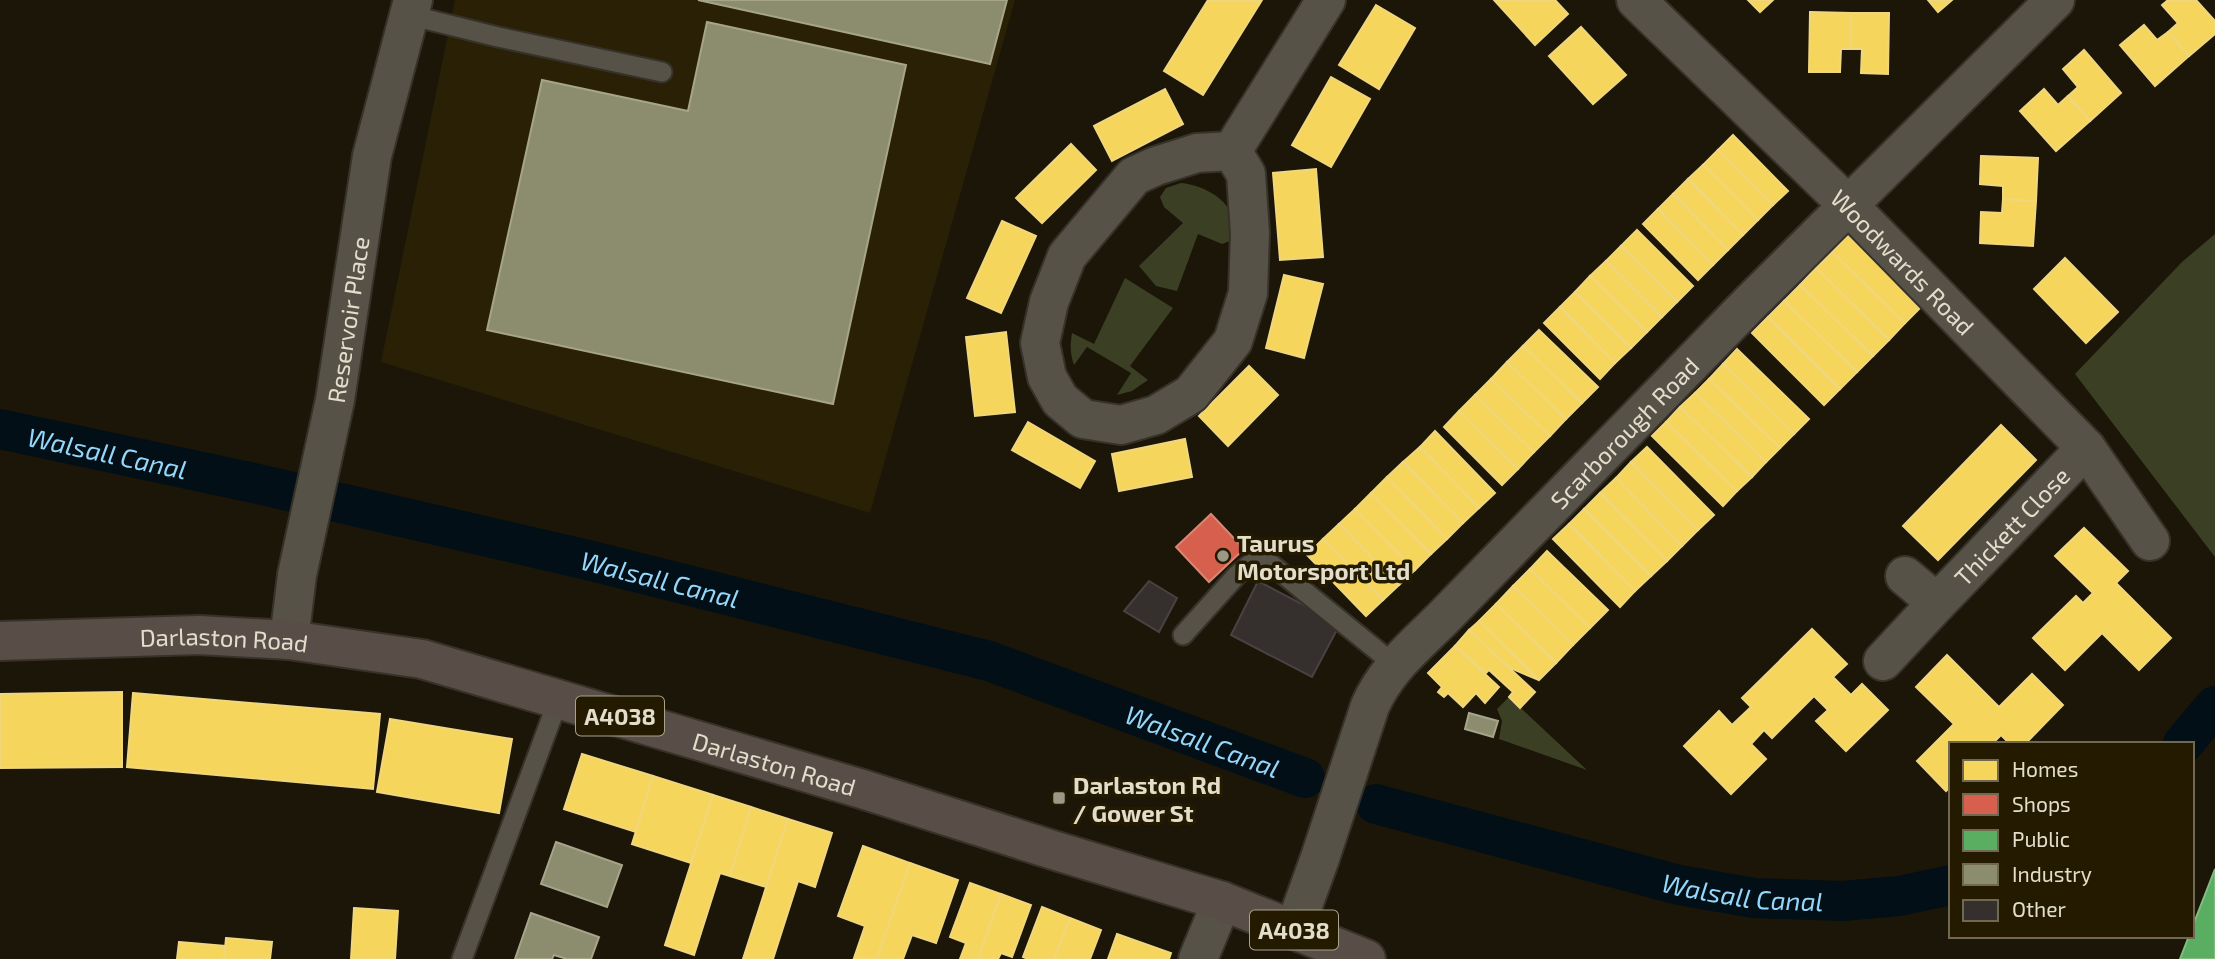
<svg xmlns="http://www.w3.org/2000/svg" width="2215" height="959" font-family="'Exo 2',sans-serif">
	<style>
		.built { fill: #292005 }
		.green { fill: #3b3f23 }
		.homes { fill: #f6d55c; stroke: #f0d77d; stroke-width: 2 }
		.shops { fill: #d6604d; stroke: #da8673; stroke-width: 2 }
		.public { fill: #5aae61; stroke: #83bc81; stroke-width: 2 }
		.industry { fill: #8c8c6e; stroke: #a6a48a; stroke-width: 2 }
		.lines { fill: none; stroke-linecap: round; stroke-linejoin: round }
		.canal { stroke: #020f16; stroke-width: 40 }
		.building { fill: #352f2e; stroke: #484342; stroke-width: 2 }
		.lane-casing { stroke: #373229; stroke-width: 23 }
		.street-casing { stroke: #373229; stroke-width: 42 }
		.primary-casing { stroke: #373229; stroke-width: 42 }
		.lane { stroke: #565247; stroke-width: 19 }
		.street { stroke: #565247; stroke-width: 38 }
		.primary { stroke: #584e47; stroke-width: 38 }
		.poi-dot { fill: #9d9787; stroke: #231a00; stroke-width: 2.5 }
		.labels { text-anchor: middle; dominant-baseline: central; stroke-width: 7; stroke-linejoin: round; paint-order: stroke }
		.shield { fill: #231a00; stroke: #a9a28e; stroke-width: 2 }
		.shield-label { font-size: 23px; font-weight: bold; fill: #e3ddcb }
		.street-label { font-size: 24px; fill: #e3ddcb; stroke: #231a00 }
		.poi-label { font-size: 24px; font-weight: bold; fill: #e3ddcb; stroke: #231a00; text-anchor: start }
		.water-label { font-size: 26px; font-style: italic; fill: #94d7fa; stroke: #231a00 }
	</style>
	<rect width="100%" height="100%" fill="#1b1608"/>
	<polygon class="built" points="455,0 1015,0 870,513 381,362"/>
	<g class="green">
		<path d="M1181 183C1210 186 1245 208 1230 241L1222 244 1198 234 1177 291 1156 286 1139 266 1183 223 1164 207 1160 197 1166 188Z"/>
		<polygon points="2215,234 2215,557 2075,374 2182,262"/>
		<path d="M1125 278 1173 308 1130 366 1148 380 1132 391 1117 395 1131 373 1087 347 1074 365C1070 353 1070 345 1072 333L1094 344Z"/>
		<polygon points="1509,697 1587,770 1499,739 1502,721 1497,709"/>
	</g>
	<g class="homes">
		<polygon points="1208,0 1262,0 1203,95 1164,71"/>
		<polygon points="1494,0 1555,0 1568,14 1535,45"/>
		<polygon points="1748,0 1773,0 1760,12"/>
		<polygon points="1928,0 1952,0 1938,12"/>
		<polygon points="2168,0 2196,0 2215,21 2215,34 2189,56 2168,32 2178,23 2162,5"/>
		<polygon points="1376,5 1415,28 1379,89 1339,65"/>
		<polygon points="1810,12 1851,13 1851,49 1841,49 1840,72 1809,72"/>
		<polygon points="1851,13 1889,13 1888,74 1861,73 1862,49 1851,49"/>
		<polygon points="2144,25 2157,40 2168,32 2189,56 2155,86 2120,45"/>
		<polygon points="1581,27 1626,75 1593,104 1549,56"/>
		<polygon points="2084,50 2121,93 2090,121 2068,96 2078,87 2063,69"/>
		<polygon points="1331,77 1370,99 1331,167 1292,145"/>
		<polygon points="1165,89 1183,124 1112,161 1094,126"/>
		<polygon points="2044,89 2058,105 2068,96 2090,121 2056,151 2020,111"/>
		<polygon points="1733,135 1788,191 1773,205 1718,150"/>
		<polygon points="1071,144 1096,170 1042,223 1016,198"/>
		<polygon points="1718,150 1773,205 1758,220 1703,165"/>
		<polygon points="1981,156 2038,158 2036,201 2003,199 2003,186 1980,184"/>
		<polygon points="1703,165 1758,220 1743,235 1688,179"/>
		<polygon points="1316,169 1323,257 1280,260 1273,173"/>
		<polygon points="1688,179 1743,235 1728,250 1673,194"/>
		<polygon points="1673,194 1728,250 1713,265 1658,209"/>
		<polygon points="2003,199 2036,201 2033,246 1980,243 1981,212 2002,213"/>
		<polygon points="1658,209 1713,265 1698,280 1643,224"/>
		<polygon points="1002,221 1036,236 1001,313 967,298"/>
		<polygon points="1637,230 1693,286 1677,302 1621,246"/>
		<polygon points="1848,235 1921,307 1905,323 1832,252"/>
		<polygon points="1621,246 1677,302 1662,317 1606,261"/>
		<polygon points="1832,252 1905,323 1889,340 1816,268"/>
		<polygon points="2065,258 2118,312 2086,343 2034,289"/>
		<polygon points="1606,261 1662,317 1647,332 1590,276"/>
		<polygon points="1816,268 1889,340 1873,356 1800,285"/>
		<polygon points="1284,275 1323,284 1304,358 1266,348"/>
		<polygon points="1590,276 1647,332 1631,348 1575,292"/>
		<polygon points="1800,285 1873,356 1857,372 1784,301"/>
		<polygon points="1575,292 1631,348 1615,363 1560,307"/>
		<polygon points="1784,301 1857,372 1840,389 1768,317"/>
		<polygon points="1560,307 1615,363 1600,379 1544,323"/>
		<polygon points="1768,317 1840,389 1824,405 1752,333"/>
		<polygon points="1539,330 1598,387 1582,403 1523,346"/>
		<polygon points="1006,332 1015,412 975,416 966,337"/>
		<polygon points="1523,346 1582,403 1566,419 1507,362"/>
		<polygon points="1737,349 1809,419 1794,434 1723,364"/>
		<polygon points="1507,362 1566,419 1550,436 1491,379"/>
		<polygon points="1723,364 1794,434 1780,448 1709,379"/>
		<polygon points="1249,366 1278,395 1228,446 1199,416"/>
		<polygon points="1491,379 1550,436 1534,452 1475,395"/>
		<polygon points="1709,379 1780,448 1766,462 1695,393"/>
		<polygon points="1695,393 1766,462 1752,477 1680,407"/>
		<polygon points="1475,395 1534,452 1518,469 1459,411"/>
		<polygon points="1680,407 1752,477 1737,491 1666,422"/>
		<polygon points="1459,411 1518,469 1502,485 1444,427"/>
		<polygon points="1028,422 1095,461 1080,488 1012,450"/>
		<polygon points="1666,422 1737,491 1723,506 1652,436"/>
		<polygon points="2001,425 2036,460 1938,560 1903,526"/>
		<polygon points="1435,431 1495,493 1479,508 1420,447"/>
		<polygon points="1185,439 1192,477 1119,491 1112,454"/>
		<polygon points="1420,447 1479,508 1463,523 1403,462"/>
		<polygon points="1647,447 1714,515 1698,530 1631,462"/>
		<polygon points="1403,462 1463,523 1447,539 1387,477"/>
		<polygon points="1631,462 1698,530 1682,546 1616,478"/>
		<polygon points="1387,477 1447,539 1431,554 1371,493"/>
		<polygon points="1616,478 1682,546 1667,561 1600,493"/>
		<polygon points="1371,493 1431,554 1415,570 1355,509"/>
		<polygon points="1600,493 1667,561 1651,576 1584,509"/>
		<polygon points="1355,509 1415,570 1399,585 1339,524"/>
		<polygon points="1584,509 1651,576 1635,591 1569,524"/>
		<polygon points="1339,524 1399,585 1383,600 1323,539"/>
		<polygon points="1569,524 1635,591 1620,607 1553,539"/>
		<polygon points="2084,528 2128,571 2116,583 2171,638 2139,670 2102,633 2065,670 2033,638 2076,596 2083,603 2093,593 2055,556"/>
		<polygon points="1323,539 1383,600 1366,616 1307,555"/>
		<polygon points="1547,551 1608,610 1590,628 1530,569"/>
		<polygon points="1530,569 1590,628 1573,645 1513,586"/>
		<polygon points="1513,586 1573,645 1556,663 1496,604"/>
		<polygon points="1496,604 1556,663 1539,680 1479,621"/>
		<polygon points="1479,621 1539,680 1510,668 1469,630"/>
		<polygon points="1812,629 1847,664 1833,677 1851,695 1862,684 1888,710 1846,751 1816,721 1828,710 1814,696 1772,738 1764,730 1751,744 1766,759 1731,794 1684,746 1719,711 1732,725 1751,707 1742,698"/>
		<polygon points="1469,630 1535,692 1520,708 1509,697 1513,692 1489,670 1486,673 1455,646"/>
		<polygon points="1455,646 1499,687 1485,703 1476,693 1463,707 1448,693 1444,697 1438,692 1442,687 1428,673"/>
		<polygon points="1947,655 1999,707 2032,674 2063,705 2025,744 2010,744 2001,735 1992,744 1951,744 1951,786 1946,791 1917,761 1954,724 1916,687"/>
		<polygon points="122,692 122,767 0,768 0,694"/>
		<polygon points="133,693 380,714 373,789 127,767"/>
		<polygon points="390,719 512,739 499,813 377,792"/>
		<polygon points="582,754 653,776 636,832 564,809"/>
		<polygon points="653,776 713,795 691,863 632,844"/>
		<polygon points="713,795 751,807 730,876 720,873 694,955 665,945"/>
		<polygon points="751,807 788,819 766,887 730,876"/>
		<polygon points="788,819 832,833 815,887 798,881 773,959 743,959"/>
		<polygon points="863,846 910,863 877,959 854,958 865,926 838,916"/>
		<polygon points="910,863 958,880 936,943 912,935 903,959 877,959"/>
		<polygon points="970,883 1001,894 978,959 960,959 966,943 950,937"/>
		<polygon points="1001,894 1031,905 1012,957 1001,953 998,959 978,959"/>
		<polygon points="1042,907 1070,918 1054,959 1028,959 1023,957"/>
		<polygon points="354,908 398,911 395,959 351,959"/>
		<polygon points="1070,918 1101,930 1090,959 1054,959"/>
		<polygon points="1117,934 1171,953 1169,959 1108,959"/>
		<polygon points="226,938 272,942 270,959 224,959"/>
		<polygon points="179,942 225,946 224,959 177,959"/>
	</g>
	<polygon class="shops" points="1211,514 1244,549 1209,582 1176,547"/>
	<polygon class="public" points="2215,869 2215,959 2180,959 2189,936 2192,936 2192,928"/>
	<g class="industry">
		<polygon points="698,0 1007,0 990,64"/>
		<polygon points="707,22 906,65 833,404 487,330 542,80 688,111"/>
		<polygon points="1469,713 1498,721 1493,737 1465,729"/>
		<polygon points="556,842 622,865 607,907 541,884"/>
		<polygon points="531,913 599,937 591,959 567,959 554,955 552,959 515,959"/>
	</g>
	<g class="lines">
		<g class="canal">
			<path id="s1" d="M0 429 258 484 592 561 989 661 1305 778"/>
			<polyline points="2183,744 2215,706"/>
			<path id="s2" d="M1376 804 1679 885 1754 898 1842 901 1899 896 1951 885"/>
		</g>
	</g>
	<g class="building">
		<polygon points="1149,581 1177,598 1159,632 1124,611"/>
		<polygon points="1258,581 1340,624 1312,677 1231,635"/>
	</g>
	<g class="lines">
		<defs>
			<g id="lane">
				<polyline points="409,15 498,37 662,72"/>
				<polyline points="1183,635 1236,576 1255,560 1272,565 1395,665"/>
				<polyline points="462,959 559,698"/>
			</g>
			<g id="street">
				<path id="s3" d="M1636 0 1849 206 2086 448 2150 541"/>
				<polygon points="1232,151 1246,174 1250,233 1248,293 1233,341 1191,394 1156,415 1121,425 1083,419 1060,400 1047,377 1040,343 1049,302 1067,256 1134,176 1156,166 1197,153"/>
				<polyline points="1232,151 1326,0"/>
				<path id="s4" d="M1905 576 1937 603 2086 448"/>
				<path id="s5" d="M289 640 297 575 335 400 372 156 413 0"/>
				<polyline points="1883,661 1937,603"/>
				<path id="s6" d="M1294 930 1320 858 1370 706C1386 669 1415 646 1443 618L1749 304 2055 0"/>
				<polyline points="1198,959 1222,901"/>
			</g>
			<g id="primary">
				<path id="s7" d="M0 641 199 635 289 640 422 659 862 789 1056 851 1222 901 1366 959"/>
			</g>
		</defs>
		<use href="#lane" class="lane-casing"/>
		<use href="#street" class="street-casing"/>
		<use href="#primary" class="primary-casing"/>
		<use href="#lane" class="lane"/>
		<use href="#street" class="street"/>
		<use href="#primary" class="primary"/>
	</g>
	<g class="poi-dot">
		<circle cx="1223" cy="556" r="7"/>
		<rect x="1052" y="791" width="14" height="14" rx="3.5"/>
	</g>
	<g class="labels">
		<g class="shield">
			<rect x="576" y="696.5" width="88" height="39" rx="5"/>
			<rect x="1250" y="910.5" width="88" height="39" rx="5"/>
		</g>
		<g class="shield-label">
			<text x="620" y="716">A4038</text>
			<text x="1294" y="930">A4038</text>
		</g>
		<g class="street-label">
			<text stroke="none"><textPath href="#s3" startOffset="374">Woodwards Road</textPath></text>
			<text stroke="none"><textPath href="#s5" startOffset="326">Reservoir Place</textPath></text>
			<text stroke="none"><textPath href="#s6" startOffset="611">Scarborough Road</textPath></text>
			<text stroke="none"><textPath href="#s4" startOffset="149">Thickett Close</textPath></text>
			<text stroke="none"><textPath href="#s7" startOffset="224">Darlaston Road</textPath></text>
			<text stroke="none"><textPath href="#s7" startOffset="791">Darlaston Road</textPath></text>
		</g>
		<g class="poi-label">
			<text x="1237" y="542">Taurus<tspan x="1237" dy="28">Motorsport Ltd</tspan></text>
			<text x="1073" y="784">Darlaston Rd<tspan x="1073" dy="28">/ Gower St</tspan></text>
		</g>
		<g class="water-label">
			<text stroke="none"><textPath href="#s1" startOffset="110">Walsall Canal</textPath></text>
			<text stroke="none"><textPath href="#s1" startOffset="677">Walsall Canal</textPath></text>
			<text stroke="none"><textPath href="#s1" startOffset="1244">Walsall Canal</textPath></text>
			<text stroke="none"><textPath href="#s2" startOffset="378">Walsall Canal</textPath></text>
		</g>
	</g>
	<rect x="1949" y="742" width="245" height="196" fill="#231a00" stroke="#706851" stroke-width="2"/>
	<rect x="1963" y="760" width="35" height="21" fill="#f6d55c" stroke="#706851" stroke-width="2"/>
	<text x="2012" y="777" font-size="21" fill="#e3ddcb">Homes</text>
	<rect x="1963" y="794" width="35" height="21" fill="#d6604d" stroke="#706851" stroke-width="2"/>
	<text x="2012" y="812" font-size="21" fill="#e3ddcb">Shops</text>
	<rect x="1963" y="830" width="35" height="21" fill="#5aae61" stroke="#706851" stroke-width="2"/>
	<text x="2012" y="847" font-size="21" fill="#e3ddcb">Public</text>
	<rect x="1963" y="864" width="35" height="21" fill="#8c8c6e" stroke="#706851" stroke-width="2"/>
	<text x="2012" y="882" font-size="21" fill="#e3ddcb">Industry</text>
	<rect x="1963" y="900" width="35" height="21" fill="#352f2e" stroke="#706851" stroke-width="2"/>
	<text x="2012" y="917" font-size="21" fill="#e3ddcb">Other</text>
</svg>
